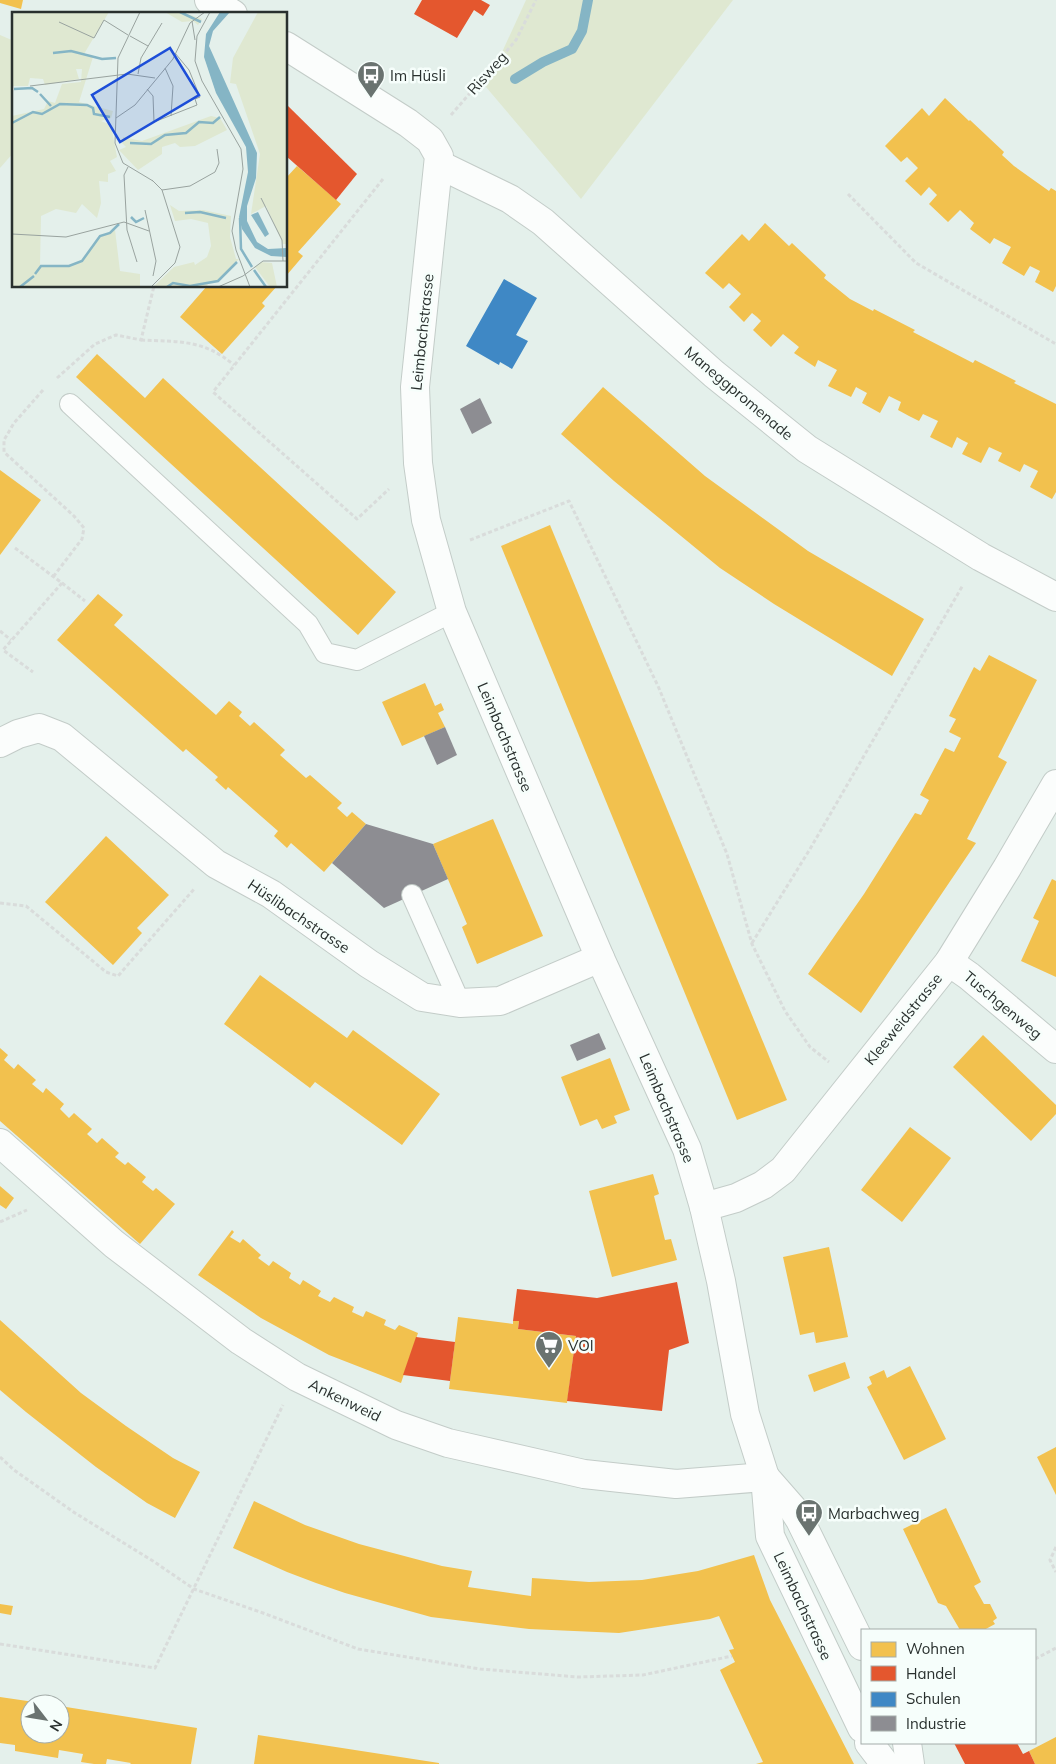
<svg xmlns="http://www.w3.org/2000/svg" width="1056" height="1764" font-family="Mulish,sans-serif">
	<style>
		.green { fill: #dfe8d1 }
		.homes { fill: #f2c14e }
		.shops { fill: #e4572e }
		.schools { fill: #3f88c5 }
		.industry { fill: #8d8d92 }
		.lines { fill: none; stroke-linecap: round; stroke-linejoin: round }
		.stream { stroke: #85b5c5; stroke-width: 10 }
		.service-casing { stroke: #c3ccc8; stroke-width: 22 }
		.minor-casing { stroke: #c3ccc8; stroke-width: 30 }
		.tertiary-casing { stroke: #c3ccc8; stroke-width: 30 }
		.path { stroke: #d9dcdb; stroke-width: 3; stroke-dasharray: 4 2.5; stroke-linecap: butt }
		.service { stroke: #fbfdfc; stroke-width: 20 }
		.minor { stroke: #fbfdfc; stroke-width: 28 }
		.tertiary { stroke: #fbfdfc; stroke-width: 28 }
		.labels { text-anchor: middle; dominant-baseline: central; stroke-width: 5; stroke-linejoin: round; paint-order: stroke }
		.street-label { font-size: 15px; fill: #29302e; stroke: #f6fefb }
		.poi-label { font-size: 15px; fill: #29302e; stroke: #f6fefb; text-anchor: start }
		.inset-river { fill: none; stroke: #85b5c5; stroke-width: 2.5 }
		.inset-road { fill: none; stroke: #99a39f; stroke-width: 1 }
		.view { fill: #1d4ed8; fill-opacity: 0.15; stroke: #1d4ed8; stroke-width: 2.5 }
		.inset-edge { fill: none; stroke: #29302e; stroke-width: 2.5 }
	</style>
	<rect width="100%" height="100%" fill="#e4f0eb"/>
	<g class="green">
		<polygon points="526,0 733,0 581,199 486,87"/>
		<polygon points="0,35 14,41 14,152 0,168"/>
	</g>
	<g class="homes">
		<polygon points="0,0 23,0 21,9 0,3"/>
		<polygon points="945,98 969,121 970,120 1004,152 1002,155 1014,166 1049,191 1051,188 1056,191 1056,286 1053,292 1035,282 1040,271 1030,266 1024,276 1002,263 1011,247 994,238 990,244 970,229 974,223 960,210 948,222 929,204 937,195 929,187 921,196 905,181 918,168 907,157 901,162 885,146 922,108 929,116"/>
		<polygon points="297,166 341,204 298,252 303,256 286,276 286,178"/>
		<polygon points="765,223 789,246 792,243 826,275 824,278 850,299 873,311 874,309 915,330 913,332 973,363 975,360 1016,381 1014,383 1056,404 1056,492 1052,499 1030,487 1038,471 1024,464 1020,472 998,461 1002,453 989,447 981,463 962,454 968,443 962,440 957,437 952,448 930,437 938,421 923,414 919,421 909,416 898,410 901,402 889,396 880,413 862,403 867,393 856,387 851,397 828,386 837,370 818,360 815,367 794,353 799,347 783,334 771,347 753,330 761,321 757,317 752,313 744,322 729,307 741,294 729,283 723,289 705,273 742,234 749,241"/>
		<polygon points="207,286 277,286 262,303 265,306 222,354 180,317"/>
		<polygon points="97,354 145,398 163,378 396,592 358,635 76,377"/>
		<polygon points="603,387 705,476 808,551 924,619 892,676 774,604 720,568 614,481 561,434"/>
		<polygon points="0,470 41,500 0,555"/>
		<polygon points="550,525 787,1100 737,1120 501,546"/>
		<polygon points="98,594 123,615 114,625 216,715 229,701 242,712 239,716 250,726 254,722 285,750 280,755 306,778 310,775 342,803 337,808 347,817 352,812 366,824 324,872 291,843 287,848 274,836 278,831 228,787 226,790 215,780 218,777 186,749 183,752 57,640"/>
		<polygon points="989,655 1037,680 998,757 1007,762 967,839 976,843 861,1013 808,974 864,894 915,813 921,815 929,800 920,795 945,748 954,752 961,738 949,732 956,719 949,716 974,667 980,671"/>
		<polygon points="425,683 435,706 441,703 444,710 438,713 445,727 402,746 382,702"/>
		<polygon points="493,819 543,936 477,964 462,927 467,924 433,844"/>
		<polygon points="106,836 169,895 137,928 142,933 113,965 45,902"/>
		<polygon points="1052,879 1056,881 1056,977 1021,961 1039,921 1033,918"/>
		<polygon points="260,975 347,1038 353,1030 440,1094 402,1145 315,1082 310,1088 224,1024"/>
		<polygon points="983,1035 1056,1105 1056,1114 1031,1141 953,1067"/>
		<polygon points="0,1048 8,1055 4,1060 14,1069 18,1064 36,1080 32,1084 43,1093 46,1088 64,1104 60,1109 69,1118 74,1113 92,1129 87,1134 97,1143 102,1138 119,1153 115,1157 125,1165 128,1162 146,1177 142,1182 153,1191 156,1188 175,1204 140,1244 0,1121"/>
		<polygon points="610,1058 630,1110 614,1116 617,1123 602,1129 597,1119 580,1126 561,1077"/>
		<polygon points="910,1127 951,1158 902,1222 861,1190"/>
		<polygon points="653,1174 659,1194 654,1196 665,1240 671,1239 677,1260 612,1277 589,1191"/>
		<polygon points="0,1186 14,1198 6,1209 0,1205"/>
		<polygon points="232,1230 234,1232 230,1237 240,1243 243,1239 261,1255 258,1258 269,1266 273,1261 291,1273 289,1278 300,1285 303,1280 321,1291 318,1296 330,1302 334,1297 354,1307 352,1312 363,1317 366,1311 386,1320 384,1325 395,1330 399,1325 418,1333 401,1383 329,1355 296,1337 261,1318 198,1275"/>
		<polygon points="829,1247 848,1337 816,1343 814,1332 800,1335 783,1257"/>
		<polygon points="458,1317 513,1324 513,1321 519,1321 518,1329 576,1336 567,1403 449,1389"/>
		<polygon points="0,1320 81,1393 126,1426 173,1458 200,1472 175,1518 147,1503 96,1467 26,1412 0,1390"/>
		<polygon points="845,1362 850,1378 814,1392 808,1375"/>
		<polygon points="910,1366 946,1439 904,1460 867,1387 872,1384 869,1377 884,1370 887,1378"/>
		<polygon points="1056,1447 1056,1495 1037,1457"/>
		<polygon points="254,1501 305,1525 359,1544 442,1566 472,1571 468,1587 531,1596 532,1578 589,1582 642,1580 698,1571 754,1555 770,1600 854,1764 756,1764 763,1762 720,1670 735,1662 729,1650 734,1649 719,1616 710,1619 619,1633 529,1629 431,1617 345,1593 316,1583 287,1572 233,1548"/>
		<polygon points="946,1508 981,1582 974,1586 984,1604 990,1604 997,1618 993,1621 995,1624 984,1630 960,1630 946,1606 938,1603 903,1529"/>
		<polygon points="0,1604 13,1606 11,1615 0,1613"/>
		<polygon points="0,1697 41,1703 30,1704 30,1734 60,1734 60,1706 197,1728 191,1764 130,1764 131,1763 107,1759 106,1764 94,1764 81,1762 83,1754 59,1750 58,1758 15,1751 15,1745 0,1743"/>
		<polygon points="258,1735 439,1763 439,1764 254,1764"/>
		<polygon points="1056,1737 1056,1764 1035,1764 1029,1751"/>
	</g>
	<g class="shops">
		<polygon points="422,0 481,0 490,5 483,16 474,10 457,38 414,14"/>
		<polygon points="286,104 357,174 336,200 286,156"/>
		<polygon points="677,1282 689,1343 669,1350 662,1411 567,1401 576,1336 518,1329 519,1321 513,1321 517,1289 597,1298"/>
		<polygon points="416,1337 455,1342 450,1381 403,1375"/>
		<polygon points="954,1743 1017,1743 1023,1754 1029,1751 1035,1764 965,1764"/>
	</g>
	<polygon class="schools" points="504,279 537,298 516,335 528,341 512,369 500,362 499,365 466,346"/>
	<g class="industry">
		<polygon points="480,398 492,423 472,434 460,409"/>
		<polygon points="445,727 457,755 437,765 424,736"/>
		<polygon points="366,824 433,844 448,879 384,908 332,863"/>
		<polygon points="599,1033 606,1049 577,1061 570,1045"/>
	</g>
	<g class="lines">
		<polyline class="stream" points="515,79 543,62 572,49 582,31 588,0"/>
		<defs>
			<g id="service">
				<polyline points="70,404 308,624 325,653 357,660 452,612"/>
				<polyline points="412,895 460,1003"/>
			</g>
			<g id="minor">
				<polyline points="440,165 510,199 543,222 714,374 807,449 981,557 1056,597"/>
				<polyline points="0,743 18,734 39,728 62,737 216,864 271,894 369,964 422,997 460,1003 500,1001 600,958"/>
				<polyline points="949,962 969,976 1056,1049"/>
				<polyline points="0,1143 114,1244 241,1341 297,1377 396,1425 448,1443 584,1474 676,1484 765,1477"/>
				<polyline points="704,1207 736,1198 763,1185 783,1170 949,962 1007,868 1056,784"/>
			</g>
			<g id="tertiary">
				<polyline points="209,0 233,14"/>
				<polyline points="286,46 408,123 430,140 439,156 415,387 418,463 426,520 452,612 600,958 687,1149 704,1207 721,1281 745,1414 765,1477 770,1536 862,1728"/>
				<polyline points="765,1477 793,1509 800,1520 862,1646"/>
				<polyline points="869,1743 885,1764"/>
				<polyline points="907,1743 910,1764"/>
			</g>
		</defs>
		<use href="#service" class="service-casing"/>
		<use href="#minor" class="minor-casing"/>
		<use href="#tertiary" class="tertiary-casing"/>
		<g class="path">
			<polyline points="451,115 516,40 536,0"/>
			<polyline points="383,179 213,392 357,519 389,489"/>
			<polyline points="848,194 916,263 1056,344"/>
			<path d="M141 340C179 342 203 339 234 365"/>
			<polyline points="57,378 95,344 116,335 141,340 154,286"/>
			<polyline points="43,390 14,423 4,440 4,452 74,516 84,528 82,539 53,577"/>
			<polyline points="470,540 569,501 658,686 727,854 752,944 785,1011 810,1047 829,1062"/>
			<polyline points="15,548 62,583 3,650 33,672"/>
			<polyline points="62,583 85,601"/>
			<polyline points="0,631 11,640"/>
			<polyline points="0,903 26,906 106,972 118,976 195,888"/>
			<polyline points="752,943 810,849 963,585"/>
			<polyline points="0,1222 27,1210"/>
			<polyline points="0,1457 14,1470 75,1513 153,1561 194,1589 263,1613 358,1649 480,1669 578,1677 643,1675 732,1656"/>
			<polyline points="1056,1547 1050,1560 1056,1572"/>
			<polyline points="0,1644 155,1668 283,1405"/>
			<polyline points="1035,1659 1056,1648"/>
		</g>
		<use href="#service" class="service"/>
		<use href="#minor" class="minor"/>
		<use href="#tertiary" class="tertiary"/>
	</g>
	<defs>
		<symbol id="bus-pin" viewBox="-11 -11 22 30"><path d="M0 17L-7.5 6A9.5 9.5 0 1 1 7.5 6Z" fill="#6a7370" stroke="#f6fefb"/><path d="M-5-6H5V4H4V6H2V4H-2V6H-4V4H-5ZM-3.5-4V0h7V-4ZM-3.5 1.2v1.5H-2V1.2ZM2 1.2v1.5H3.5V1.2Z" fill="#fff"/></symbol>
		<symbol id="supermarket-pin" viewBox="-11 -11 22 30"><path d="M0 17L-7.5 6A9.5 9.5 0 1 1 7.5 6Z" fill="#6a7370" stroke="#f6fefb"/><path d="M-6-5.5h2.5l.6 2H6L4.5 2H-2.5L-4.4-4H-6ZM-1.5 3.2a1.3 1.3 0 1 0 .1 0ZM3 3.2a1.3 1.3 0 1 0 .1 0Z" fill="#fff"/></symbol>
	</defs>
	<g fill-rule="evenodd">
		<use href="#bus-pin" x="355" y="59" width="32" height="43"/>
		<use href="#supermarket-pin" x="533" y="1329" width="32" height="43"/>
		<use href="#bus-pin" x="793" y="1497" width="32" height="43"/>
	</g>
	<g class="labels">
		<g class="street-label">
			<text transform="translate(487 73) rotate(-48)">Risweg</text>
			<text transform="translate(422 332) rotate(-84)">Leimbachstrasse</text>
			<text transform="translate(739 393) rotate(40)">Maneggpromenade</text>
			<text transform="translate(505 737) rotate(67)">Leimbachstrasse</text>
			<text transform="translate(299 916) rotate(34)">Hüslibachstrasse</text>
			<text transform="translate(1003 1005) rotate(40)">Tuschgenweg</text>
			<text transform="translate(903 1019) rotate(-51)">Kleeweidstrasse</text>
			<text transform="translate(667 1108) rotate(67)">Leimbachstrasse</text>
			<text transform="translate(345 1400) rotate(26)">Ankenweid</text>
			<text transform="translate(803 1606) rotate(65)">Leimbachstrasse</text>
		</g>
		<g class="poi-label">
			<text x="390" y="75">Im Hüsli</text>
			<text x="568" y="1345">VOI</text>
			<text x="828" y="1513">Marbachweg</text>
		</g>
	</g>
	<g transform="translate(12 12)">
		<rect width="275" height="275" fill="#e4f0eb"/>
		<path d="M0 0H97L72 42 81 45 67 90 101 99 99 106 89 109 99 113 105 145 98 149 104 159 96 162V170L87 169 89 191 85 206 70 192 64 201 44 197 29 204 28 254H57L70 249 88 224 103 218 108 259 128 262V275H0V104L32 97 36 89 43 91 50 72 69 70 70 57H64L67 67 33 73 31 67 18 66 16 74H0ZM153 0H170L190 7 186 13 181 9 170 10ZM246 0H275V232H271L254 194 239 202 248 142 224 72 218 71 221 46ZM199 104 208 106 215 118 183 134 168 135 163 131 150 135V142L126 158 107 138 114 135 110 131 111 125 130 129ZM158 193 167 199 191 198 219 204 218 225 224 247H227L206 269 196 270 195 275H141L162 255 182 250 183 253 195 245 199 234 196 211 179 207 163 209ZM249 250 260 251 265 275H258L243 255Z" fill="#dfe8d1"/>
		<path d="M208 0H218L201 19 197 34 245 141 244 166 235 194V209L245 230 256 237 275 236V245L259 244 243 236 230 217 227 205 236 160 234 135 204 81 192 45 194 22ZM246 200 257 222 253 225 239 203Z" fill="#85b5c5"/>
		<path class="inset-river" d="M168 0 189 10M41 41 59 39 90 47 104 46M2 77 20 76 26 80M28 82 39 94M0 111 21 100 30 102 48 92 75 93 81 96 82 102 98 105M118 131 139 132 153 123 174 121 187 110 201 111 208 105M173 201 188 200 214 206M119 205 124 210 132 206M228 206 229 237 240 255M242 258 254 275M23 262 29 254H57L70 249 88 224 98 221 107 212M8 275 22 264M155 275 161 271 178 274 206 269 225 250"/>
		<path class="inset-road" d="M128 0 106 46 103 131 111 151 141 169M198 0 185 24 183 49 190 69 229 137 231 157 220 219 224 238 238 275M180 9 183 28M47 10 82 26 92 8 116 23M118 24 136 34M153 56 161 74 159 104M126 62 129 46 150 11M18 74 115 62 143 66M135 77 141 84 142 110 185 93 183 87 188 85 177 58 163 41M104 106 123 93 161 47 178 11 193 0M116 155 112 163 115 218 125 250M150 178 178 174 203 160 207 151 205 137M249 186 270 228 271 249M133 198 144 249 141 264M0 222 54 225 112 210 137 219M139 275 163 251 168 235 150 178 140 168M206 275 231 264 251 249H275"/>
		<path class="view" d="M158 36 187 83 108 130 80 83Z"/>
		<rect width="275" height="275" class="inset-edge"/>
	</g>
	<rect x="861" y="1629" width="175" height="115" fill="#f6fefb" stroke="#a4aca9"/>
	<rect x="871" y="1642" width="25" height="15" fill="#f2c14e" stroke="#a4aca9"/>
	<text x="906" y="1654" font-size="15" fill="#29302e">Wohnen</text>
	<rect x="871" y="1666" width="25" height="15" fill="#e4572e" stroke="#a4aca9"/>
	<text x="906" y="1679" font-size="15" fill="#29302e">Handel</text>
	<rect x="871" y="1692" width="25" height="15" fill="#3f88c5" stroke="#a4aca9"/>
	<text x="906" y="1704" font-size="15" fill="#29302e">Schulen</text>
	<rect x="871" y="1716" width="25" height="15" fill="#8d8d92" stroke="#a4aca9"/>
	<text x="906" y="1729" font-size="15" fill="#29302e">Industrie</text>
	<g transform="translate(45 1719) rotate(121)"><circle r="24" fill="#f6fefb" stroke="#a4aca9"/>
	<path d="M0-4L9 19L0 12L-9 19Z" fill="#6a7370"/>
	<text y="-8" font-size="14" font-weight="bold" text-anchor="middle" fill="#29302e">N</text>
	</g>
</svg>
